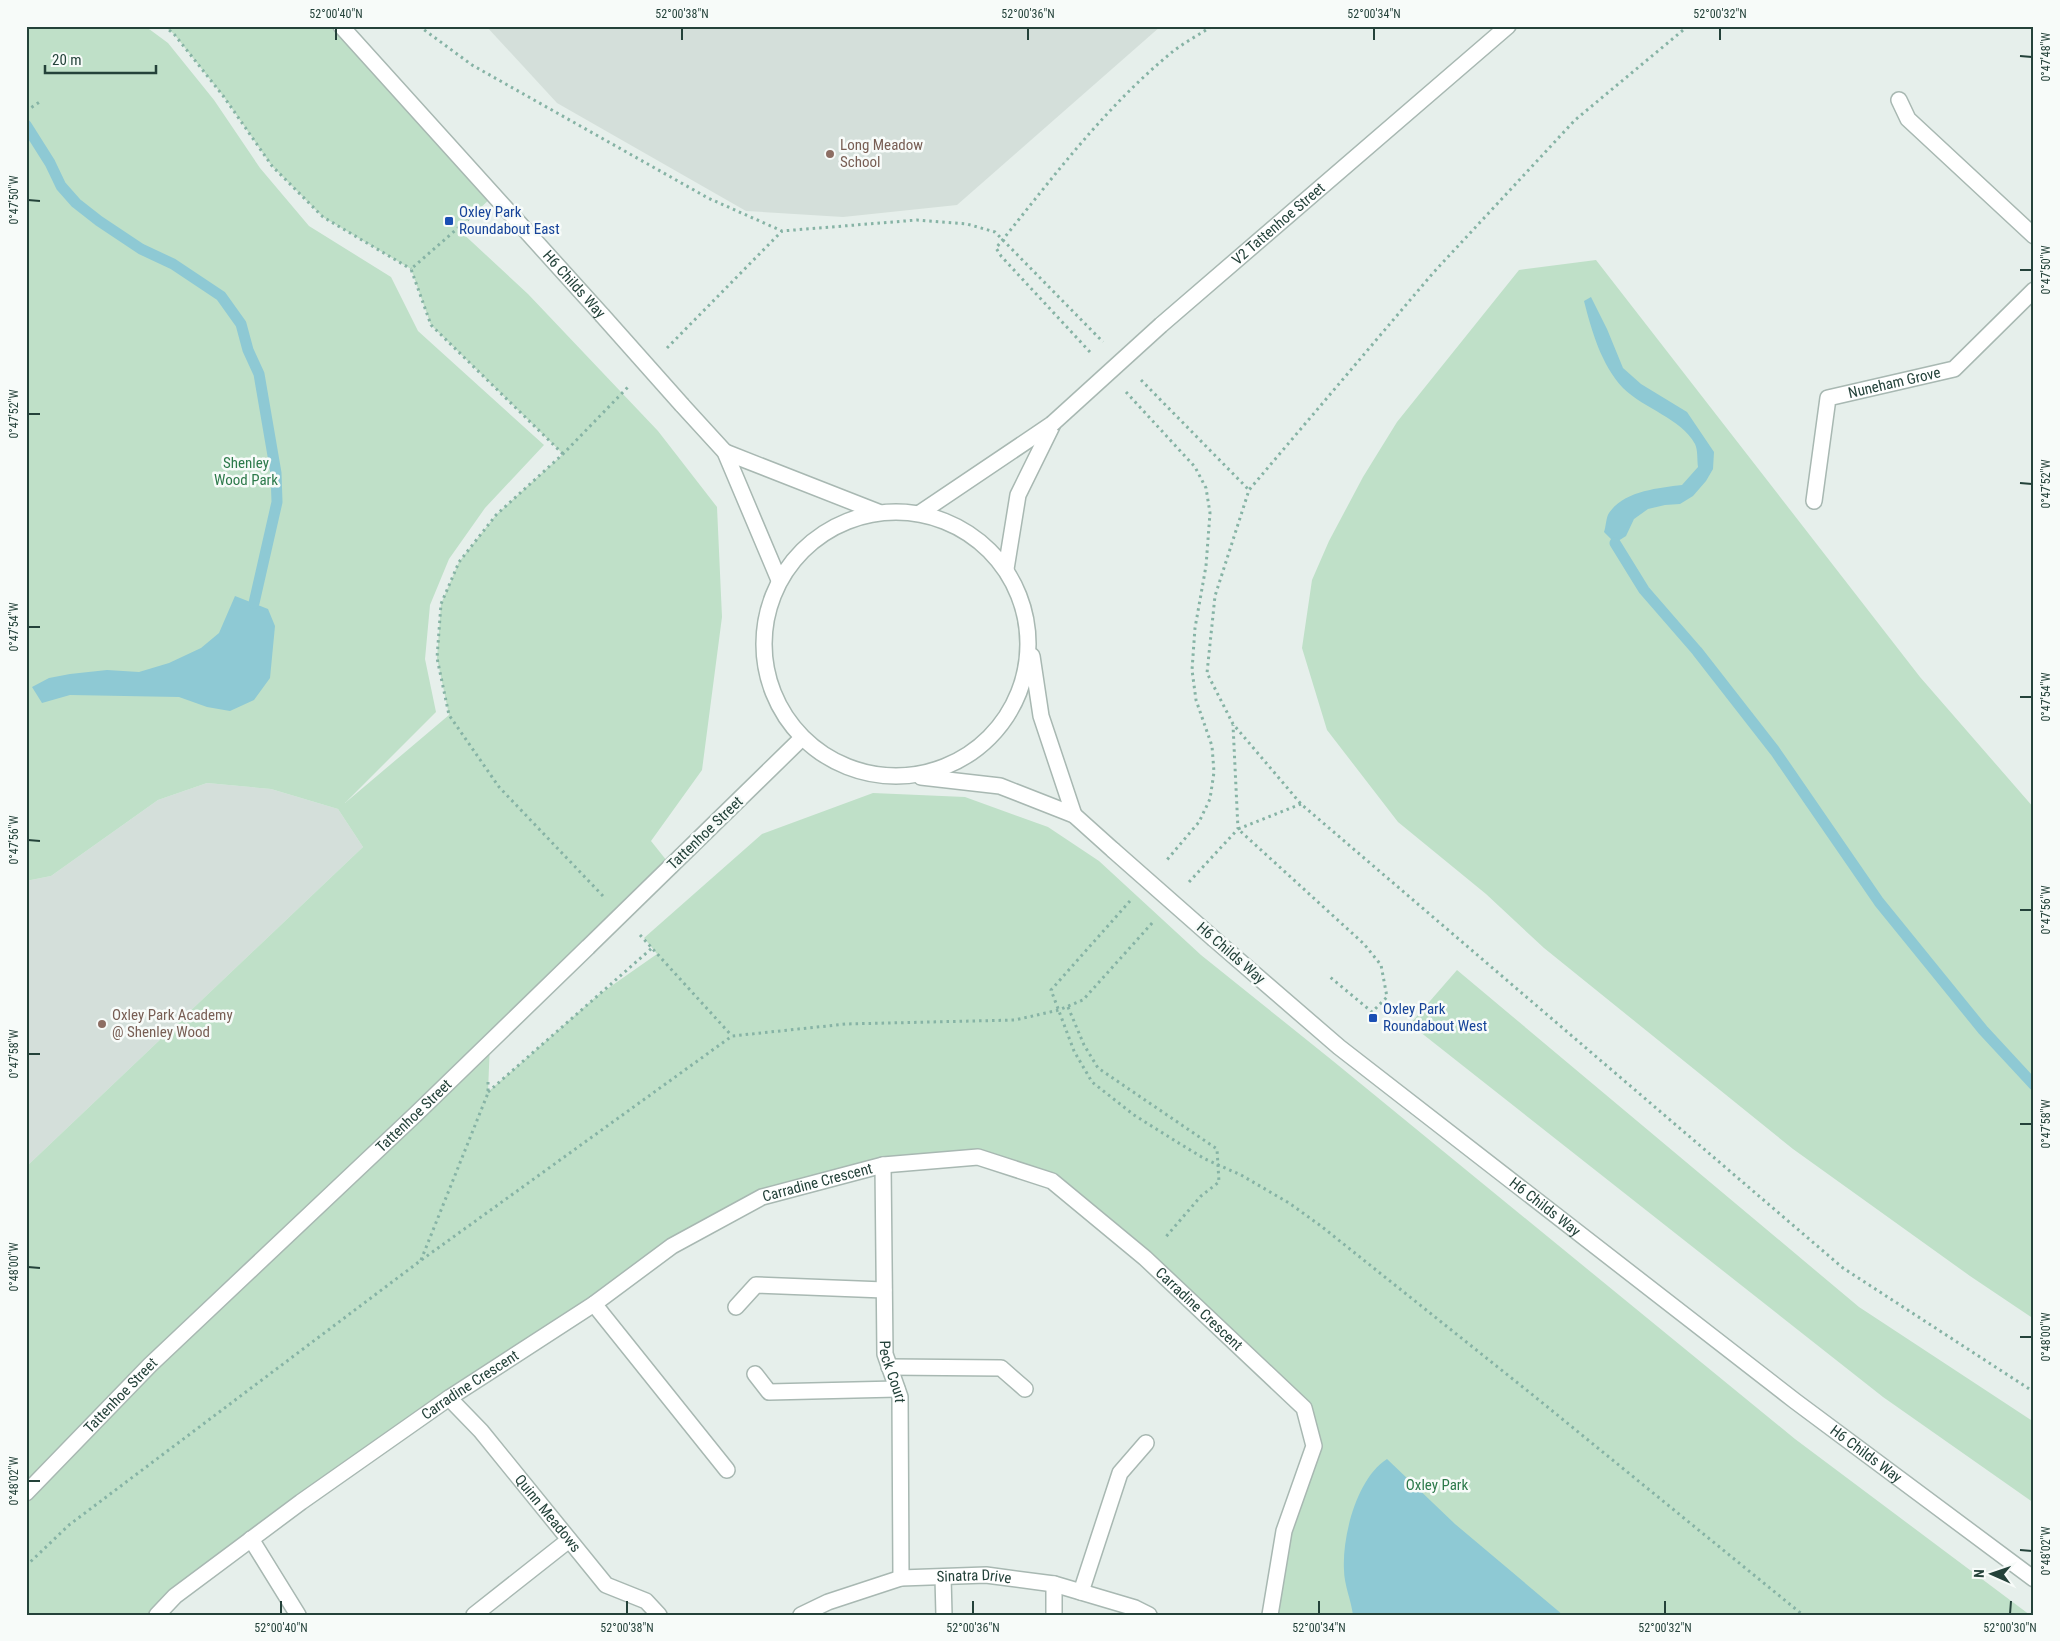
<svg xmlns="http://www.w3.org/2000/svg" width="2060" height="1641" font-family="'Roboto Condensed',sans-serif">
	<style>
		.built { fill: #d4dfda }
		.green { fill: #bfe0c8 }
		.water { fill: #8ec9d4 }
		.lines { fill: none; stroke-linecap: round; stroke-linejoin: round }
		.stream { stroke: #8ec9d4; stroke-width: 11 }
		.minor-casing { stroke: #a8b8b2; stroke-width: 18 }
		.path { stroke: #86b3a5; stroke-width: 3; stroke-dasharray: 2.5 4; stroke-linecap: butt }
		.minor { stroke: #fff; stroke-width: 15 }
		.minor-bridge-casing { stroke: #a8b8b2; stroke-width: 18; stroke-linecap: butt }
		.minor-bridge { stroke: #fff; stroke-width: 15 }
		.ticks { fill: none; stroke: #24423a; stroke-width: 2 }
		.education-dot { fill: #8d6e63; stroke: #f7fbf9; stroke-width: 2 }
		.transit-dot { fill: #1a4fb4; stroke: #f7fbf9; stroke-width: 2 }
		.labels { text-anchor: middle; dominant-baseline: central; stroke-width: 5; stroke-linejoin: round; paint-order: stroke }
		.education-label { font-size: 15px; fill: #785e54; stroke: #f7fbf9; text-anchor: start }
		.transit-label { font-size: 15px; fill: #164399; stroke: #f7fbf9; text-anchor: start }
		.street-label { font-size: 15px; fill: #24423a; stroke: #f7fbf9 }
		.park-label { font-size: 15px; fill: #2d7a4b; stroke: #f7fbf9 }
		.neatline { fill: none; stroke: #24423a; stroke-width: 2 }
		.ticks-label { font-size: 12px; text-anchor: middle; fill: #24423a }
	</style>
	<rect width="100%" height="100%" fill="#e6efeb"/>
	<g class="built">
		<polygon points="486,26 1161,26 957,205 843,217 746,211 557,103"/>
		<polygon points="207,783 271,789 338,809 363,847 26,1167 26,881 51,876 158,800"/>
	</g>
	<g class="green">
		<polygon points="26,26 145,26 168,43 214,100 260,168 309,226 391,277 418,331 544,445 485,508 449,559 430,605 425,659 436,712 345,803 449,715 437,658 441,604 459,562 496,515 563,454 431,325 411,269 323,217 272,166 224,97 174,34 164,26 341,26 494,195 458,229 528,294 658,431 717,507 722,617 702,770 651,841 671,866 490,1042 488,1092 597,996 657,954 644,938 762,834 873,793 965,797 1048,827 1099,861 1201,955 1333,1061 1795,1439 2030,1615 1270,1615 1284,1531 1314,1446 1304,1408 1052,1181 977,1157 883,1165 762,1197 449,1398 157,1615 26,1615 26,1167 363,847 338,809 271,789 207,783 158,800 51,876 26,881"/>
		<polygon points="1596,260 1920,677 2034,808 2034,1319 1970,1276 1793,1149 1544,948 1486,894 1398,822 1327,730 1302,648 1312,580 1329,541 1363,477 1397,422 1519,270"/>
		<polygon points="1457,970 1859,1307 2034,1422 2034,1503 1883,1397 1410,1024"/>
	</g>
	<g class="water">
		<path d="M1591 297 1607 329 1623 368 1641 384 1687 412 1714 452 1713 469 1706 481 1693 496 1680 504 1665 505 1648 509 1634 519 1626 536 1615 543 1604 532C1606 527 1606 517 1609 513 1624 491 1658 488 1682 485L1698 467C1697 460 1698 450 1695 444 1681 418 1644 409 1623 388 1601 364 1592 332 1584 301Z"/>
		<polygon points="235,596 268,609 275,626 270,678 254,700 230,711 207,707 179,697 70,695 42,703 32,687 49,678 70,674 107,670 139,672 169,663 201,648 219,633"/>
		<path d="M1387 1459 1455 1524 1563 1615H1353C1351 1600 1344 1584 1344 1570 1342 1536 1357 1478 1387 1459Z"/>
	</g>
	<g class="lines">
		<g class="stream">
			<polyline points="26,125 50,163 61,186 76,203 99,221 141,249 173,264 221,296 241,324 248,350 259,374 276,473 277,502 254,603"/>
			<polyline points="1615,543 1644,590 1697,651 1775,751 1879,902 1983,1030 2034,1085"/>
		</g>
		<defs>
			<g id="minor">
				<path id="s1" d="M341 26 602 315"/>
				<polyline points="1899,100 1908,119 2034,236"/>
				<path id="s2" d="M1161 325 1508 26"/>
				<polyline points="682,405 725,452 779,580"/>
				<polyline points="725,452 878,512"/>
				<path id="s3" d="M1814 501 1828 398 1954 369 2034 290"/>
				<circle cx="896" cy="644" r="132"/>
				<polyline points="920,513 1052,424"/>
				<polyline points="1006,569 1018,495 1052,426"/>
				<polyline points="1032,656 1041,716 1074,815"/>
				<polyline points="921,777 1000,786 1074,815 1113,850"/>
				<polyline points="671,866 802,738"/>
				<path id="s4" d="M1214 939 1339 1047 1795 1401 2034 1579"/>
				<path id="s5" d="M883 1165 885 1354 900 1397 901 1578"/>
				<polyline points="594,1304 727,1470"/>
				<polyline points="736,1307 756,1285 884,1290"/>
				<polyline points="889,1367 1001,1368 1025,1389"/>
				<polyline points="755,1374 769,1392 897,1389"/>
				<path id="s6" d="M449 1398 481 1431 606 1585 646 1601 659 1615"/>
				<path id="s7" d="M26 1493 150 1365 417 1113 588 947"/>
				<polyline points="251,1539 298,1615"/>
				<polyline points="943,1577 944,1615"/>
				<polyline points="1081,1592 1120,1473 1146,1443"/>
				<path id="s8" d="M157 1615 175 1596 301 1502 449 1398 594 1304 672 1246 762 1197 883 1165 978 1157 1052 1181 1145 1258 1304 1408 1314 1446 1284 1531 1270 1615"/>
				<polyline points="474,1615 569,1540"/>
				<path id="s9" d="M801 1615 828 1602 901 1578 986 1575 1054 1584 1135 1608 1149 1615"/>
				<polyline points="1054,1615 1054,1584"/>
			</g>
		</defs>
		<use href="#minor" class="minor-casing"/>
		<g class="path">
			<polyline points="164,26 174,34 224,97 272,166 323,217 411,269"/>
			<polyline points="419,26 472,65 708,198 782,231 917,220 967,224 995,232 1103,342"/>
			<polyline points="1688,26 1575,120 1433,273 1249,490 1215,596 1207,673 1233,724 1301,804 1843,1268 2034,1392"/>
			<polyline points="26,111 41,101"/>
			<polyline points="474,214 411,269 431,325 563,454"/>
			<polyline points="667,348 782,231"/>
			<path d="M1090 352 1001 256 996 248C1051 180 1103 109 1171 53 1183 43 1199 35 1212 26"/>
			<polyline points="1141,380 1249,490"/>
			<polyline points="1126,392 1195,467 1206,488 1210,513 1206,566 1195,628 1192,670 1196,700 1212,746 1214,772 1210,799 1199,822 1166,861"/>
			<polyline points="1301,804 1238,829 1364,944 1381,965 1387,997 1372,1012 1330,977"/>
			<polyline points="1189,882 1238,829 1233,725"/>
			<polyline points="603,896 499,787 449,715 437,658 441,604 459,562 496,515 563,454 629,386"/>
			<polyline points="1130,901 1051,990 1074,1051 1092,1082 1134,1115 1177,1142 1205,1159 1241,1175 1289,1203 1321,1226 1534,1396 1803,1615"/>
			<polyline points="640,935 732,1036"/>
			<polyline points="1068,1007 1084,1045 1098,1068 1217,1149 1219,1182 1201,1196 1164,1239"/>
			<polyline points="488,1092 652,948"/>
			<polyline points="421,1260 488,1093 488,1082"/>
			<polyline points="26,1566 69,1525 420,1261 732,1036 846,1024 1015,1020 1059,1010 1083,1000 1153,922"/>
		</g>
		<use href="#minor" class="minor"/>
		<defs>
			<g id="minor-bridge">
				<polyline points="602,315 682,405"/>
				<polyline points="1052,424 1161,325"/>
				<polyline points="1113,850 1214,939"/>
				<polyline points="588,947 671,866"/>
			</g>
		</defs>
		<use href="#minor-bridge" class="minor-bridge-casing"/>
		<use href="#minor-bridge" class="minor-bridge"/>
	</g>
	<path class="ticks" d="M336 40V28M682 40V28M1028 40V28M1374 40V28M1720 40V28M2020 56 2032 57M28 200 40 201M2020 270H2032M28 414H40M2020 483 2032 484M28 627H40M2020 697H2032M28 840 40 841M2020 910H2032M28 1054H40M2020 1124H2032M28 1267 40 1268M2020 1337H2032M28 1481H40M2020 1550 2032 1551M281 1614V1601M627 1614V1601M973 1614V1601M1319 1614V1601M1665 1614V1601M2010 1614 2011 1601"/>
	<g class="education-dot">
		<circle cx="830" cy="154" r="5"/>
		<circle cx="102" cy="1024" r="5"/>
	</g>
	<g class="transit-dot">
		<rect x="444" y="216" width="10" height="10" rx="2.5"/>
		<rect x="1368" y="1013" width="10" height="10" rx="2.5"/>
	</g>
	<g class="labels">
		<g class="education-label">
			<text x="840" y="145">Long Meadow<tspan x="840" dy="17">School</tspan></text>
			<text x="112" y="1015">Oxley Park Academy<tspan x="112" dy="17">@ Shenley Wood</tspan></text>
		</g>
		<g class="transit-label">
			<text x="459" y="212">Oxley Park<tspan x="459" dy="17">Roundabout East</tspan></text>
			<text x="1383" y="1009">Oxley Park<tspan x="1383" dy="17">Roundabout West</tspan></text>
		</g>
		<g class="street-label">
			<text stroke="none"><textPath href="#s2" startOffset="155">V2 Tattenhoe Street</textPath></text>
			<text stroke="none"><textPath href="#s1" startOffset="348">H6 Childs Way</textPath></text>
			<text stroke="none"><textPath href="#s3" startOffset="172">Nuneham Grove</textPath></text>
			<text transform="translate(705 833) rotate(-44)">Tattenhoe Street</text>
			<text transform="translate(1231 953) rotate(41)">H6 Childs Way</text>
			<text stroke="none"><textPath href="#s7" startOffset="541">Tattenhoe Street</textPath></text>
			<text stroke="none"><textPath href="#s8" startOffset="794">Carradine Crescent</textPath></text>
			<text stroke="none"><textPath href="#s4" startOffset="426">H6 Childs Way</textPath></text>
			<text stroke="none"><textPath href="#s8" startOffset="1230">Carradine Crescent</textPath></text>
			<text stroke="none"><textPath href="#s5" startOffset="208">Peck Court</textPath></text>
			<text stroke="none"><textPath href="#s8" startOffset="389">Carradine Crescent</textPath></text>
			<text stroke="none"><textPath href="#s7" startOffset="136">Tattenhoe Street</textPath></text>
			<text stroke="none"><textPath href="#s4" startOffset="831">H6 Childs Way</textPath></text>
			<text stroke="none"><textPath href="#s6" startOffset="152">Quinn Meadows</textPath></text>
			<text stroke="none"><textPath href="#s9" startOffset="180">Sinatra Drive</textPath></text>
		</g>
		<g class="park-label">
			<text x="246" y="463">Shenley<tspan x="246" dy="17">Wood Park</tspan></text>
			<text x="1437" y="1485">Oxley Park</text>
		</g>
	</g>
	<rect width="2060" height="1641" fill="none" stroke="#f7fbf9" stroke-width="55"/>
	<g transform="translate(1992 1574) rotate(272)" stroke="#f7fbf9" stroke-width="4" paint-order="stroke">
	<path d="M0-4L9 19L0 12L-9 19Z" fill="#24423a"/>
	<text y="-8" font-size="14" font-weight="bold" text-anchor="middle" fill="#24423a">N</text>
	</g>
	<path d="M45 65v8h111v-8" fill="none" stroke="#24423a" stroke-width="2.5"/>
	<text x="52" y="65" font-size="15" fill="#24423a" stroke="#f7fbf9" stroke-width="4" paint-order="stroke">20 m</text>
	<rect x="28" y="28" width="2004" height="1586" class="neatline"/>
	<g class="ticks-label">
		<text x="336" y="18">52°00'40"N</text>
		<text x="682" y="18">52°00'38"N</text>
		<text x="1028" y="18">52°00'36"N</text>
		<text x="1374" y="18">52°00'34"N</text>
		<text x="1720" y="18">52°00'32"N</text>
		<text transform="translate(2046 57) rotate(-90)" y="4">0°47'48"W</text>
		<text transform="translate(14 200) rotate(-90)" y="4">0°47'50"W</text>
		<text transform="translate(2046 270) rotate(-90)" y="4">0°47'50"W</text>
		<text transform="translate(14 414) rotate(-90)" y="4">0°47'52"W</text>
		<text transform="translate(2046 484) rotate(-90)" y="4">0°47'52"W</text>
		<text transform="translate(14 627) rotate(-90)" y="4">0°47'54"W</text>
		<text transform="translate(2046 697) rotate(-90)" y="4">0°47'54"W</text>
		<text transform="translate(14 840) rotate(-90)" y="4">0°47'56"W</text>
		<text transform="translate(2046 910) rotate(-90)" y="4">0°47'56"W</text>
		<text transform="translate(14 1054) rotate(-90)" y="4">0°47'58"W</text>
		<text transform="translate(2046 1124) rotate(-90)" y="4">0°47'58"W</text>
		<text transform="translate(14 1267) rotate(-90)" y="4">0°48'00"W</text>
		<text transform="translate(2046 1337) rotate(-90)" y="4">0°48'00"W</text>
		<text transform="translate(14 1481) rotate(-90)" y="4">0°48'02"W</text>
		<text transform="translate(2046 1551) rotate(-90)" y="4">0°48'02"W</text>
		<text x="281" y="1632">52°00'40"N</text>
		<text x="627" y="1632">52°00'38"N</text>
		<text x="973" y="1632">52°00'36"N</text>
		<text x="1319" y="1632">52°00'34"N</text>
		<text x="1665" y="1632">52°00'32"N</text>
		<text x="2010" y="1632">52°00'30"N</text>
	</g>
</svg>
